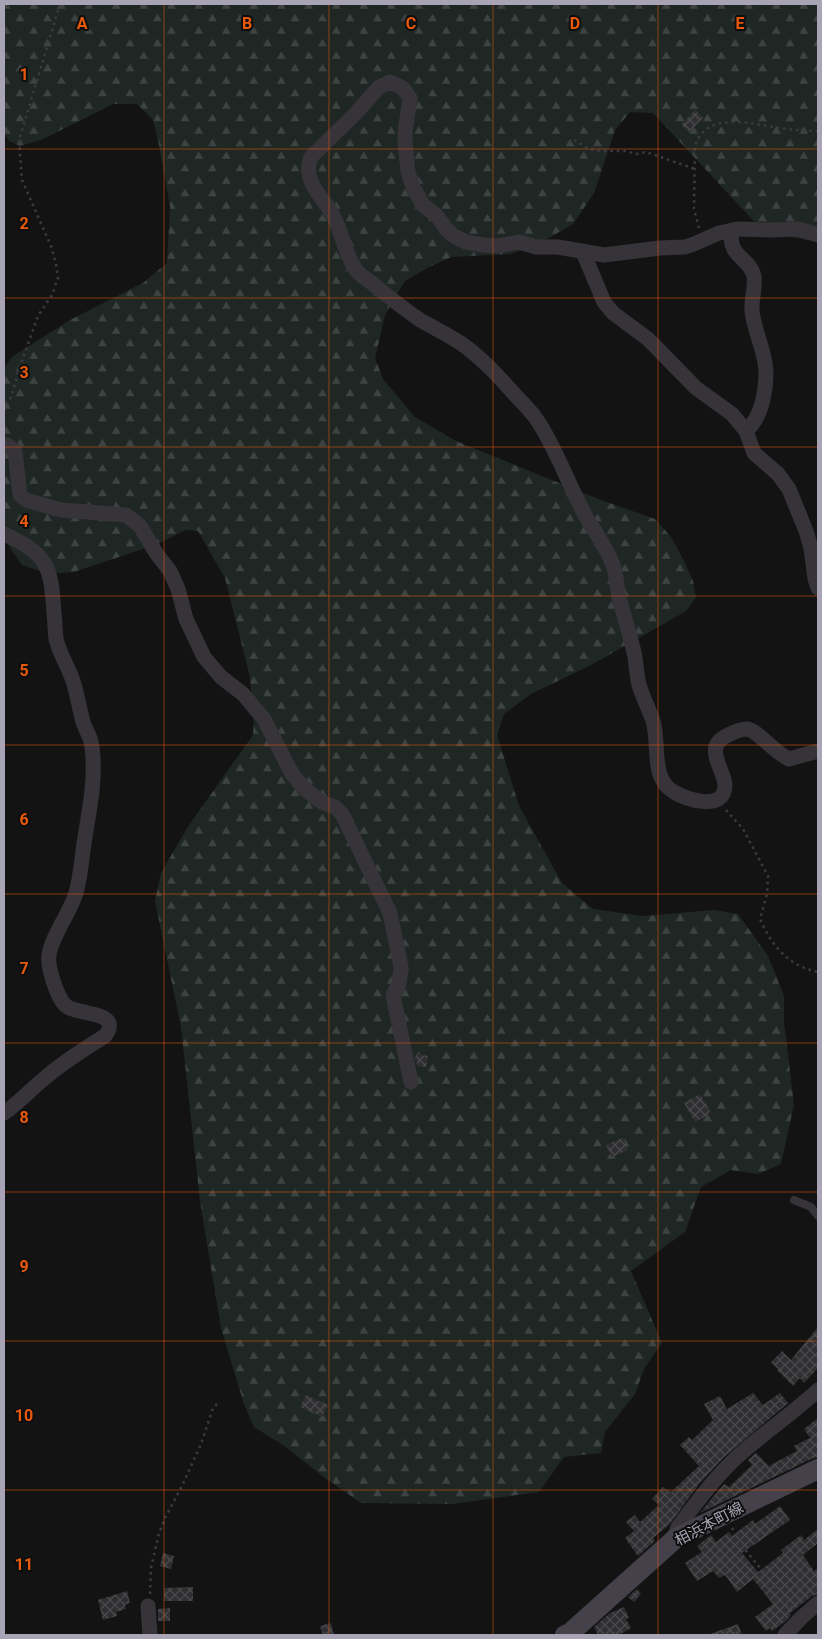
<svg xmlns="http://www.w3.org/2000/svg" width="822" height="1639" font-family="Roboto,'Noto Sans JP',sans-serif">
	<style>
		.forest { fill: url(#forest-firs) }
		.building { fill: url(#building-cross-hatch) }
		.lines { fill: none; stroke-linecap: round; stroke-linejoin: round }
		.path { stroke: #3c3a40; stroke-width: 2.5; stroke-dasharray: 2.5 4; stroke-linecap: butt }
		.service { stroke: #363439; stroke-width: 8 }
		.minor { stroke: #363439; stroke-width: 15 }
		.secondary { stroke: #44414a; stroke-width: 20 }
		.grid { fill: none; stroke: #e8590c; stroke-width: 1; stroke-opacity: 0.55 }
		.labels { text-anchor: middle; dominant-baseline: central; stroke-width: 4; stroke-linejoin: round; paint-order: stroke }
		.street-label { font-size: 15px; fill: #a8a4b5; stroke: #0f0e0f }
		.grid-label { font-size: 16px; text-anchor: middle; font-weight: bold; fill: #e8590c; stroke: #0f0e0f; stroke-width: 4; stroke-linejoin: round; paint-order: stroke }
	</style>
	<defs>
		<pattern id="forest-firs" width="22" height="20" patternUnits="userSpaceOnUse" patternTransform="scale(1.25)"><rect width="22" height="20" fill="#1f2724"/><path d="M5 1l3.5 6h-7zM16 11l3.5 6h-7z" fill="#3d4342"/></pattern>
		<pattern id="building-cross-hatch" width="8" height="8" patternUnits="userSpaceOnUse" patternTransform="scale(1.25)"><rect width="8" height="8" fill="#2f2e30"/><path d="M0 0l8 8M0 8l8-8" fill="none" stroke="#4a494c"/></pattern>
	</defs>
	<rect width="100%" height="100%" fill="#141314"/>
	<polygon class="forest" points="4,4 818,4 818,236 807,240 763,231 653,113 630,112 615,130 594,193 573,224 537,245 510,254 452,257 429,267 405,281 385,315 375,358 383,379 415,417 456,441 601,500 655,519 671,537 684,561 693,581 696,597 686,611 593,664 531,694 504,714 497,735 519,806 562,883 593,909 643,916 714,910 738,914 768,956 784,996 784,1022 794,1105 781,1164 758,1174 731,1170 701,1187 685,1232 631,1271 662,1343 644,1369 635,1394 605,1432 601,1453 564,1457 539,1492 452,1504 361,1503 325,1478 283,1445 254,1427 244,1404 221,1328 200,1201 181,1027 155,901 161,873 187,828 253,735 254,712 249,673 225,578 198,531 186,530 155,545 74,572 49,574 22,565 4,539 4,368 12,357 70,320 143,283 167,263 170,207 159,145 153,120 137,104 113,104 41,140 20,146 9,141 4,133"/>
	<g class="building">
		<polygon points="695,110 703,118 689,132 681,125"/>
		<polygon points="416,1054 428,1056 426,1067 417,1066"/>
		<polygon points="700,1094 711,1113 695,1122 684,1103"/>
		<polygon points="623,1138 628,1150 612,1157 606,1145"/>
		<polygon points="818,1327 818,1368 804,1383 800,1378 793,1386 777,1370 778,1369 771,1362 782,1351 791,1360"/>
		<polygon points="753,1393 763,1405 780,1393 788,1403 723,1458 699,1484 669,1525 653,1538 655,1541 638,1556 625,1538 634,1531 626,1522 635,1515 640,1522 659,1505 652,1499 663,1487 671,1492 699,1466 680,1445 689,1437 692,1440 713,1420 704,1404 720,1396 727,1409"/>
		<polygon points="306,1395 328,1405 322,1417 300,1407"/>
		<polygon points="818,1418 818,1457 813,1458 700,1513 724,1484 729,1487 752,1465 748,1460 756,1453 769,1466 797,1451 794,1446 810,1438 804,1429"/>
		<polygon points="780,1506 790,1520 742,1553 758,1572 783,1553 781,1550 801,1535 804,1540 818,1529 818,1543 803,1555 814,1571 818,1568 818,1594 812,1596 790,1613 791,1615 786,1621 772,1631 770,1628 766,1631 755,1617 773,1604 753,1579 737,1592 725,1575 719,1578 713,1571 697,1581 685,1563 702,1552 697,1546 711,1535 716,1542 729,1532 732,1536 753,1520 755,1524"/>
		<polygon points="163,1553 174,1556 171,1569 160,1566"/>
		<polygon points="193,1587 193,1601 164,1601 164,1588"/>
		<polygon points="637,1589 641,1594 634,1602 628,1597"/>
		<polygon points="127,1591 130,1603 125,1605 126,1609 116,1612 117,1616 103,1620 98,1600"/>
		<polygon points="624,1607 629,1618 626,1619 631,1628 619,1635 598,1635 594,1627 610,1613"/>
		<polygon points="170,1608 170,1621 158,1621 158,1609"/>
		<polygon points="331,1623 334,1635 323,1635 320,1626"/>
		<polygon points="738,1624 742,1635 710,1635 710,1634"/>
	</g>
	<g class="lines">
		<g class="path">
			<polyline points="574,140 589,149 600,151 626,151 636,154 646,152 695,169"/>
			<path d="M699 228 694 209 695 146C706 110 752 124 780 128 792 130 806 131 818 131"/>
			<polyline points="4,411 12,395 18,372 38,316 52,295 58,278 56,264 51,246 22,180 19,140 60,4"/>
			<path d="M726 810 743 829 768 876 767 894 760 919C772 946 788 966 818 972"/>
			<polyline points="732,1528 747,1552 792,1607"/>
			<polyline points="150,1594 151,1568 159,1533 166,1516 182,1486 201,1444 213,1408 218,1403"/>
		</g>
		<polyline class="service" points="794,1200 811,1207 818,1216"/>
		<g class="minor">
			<path d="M732 230C727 258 749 256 754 276 756 286 751 300 752 311 754 329 762 345 765 363 768 383 763 417 746 431"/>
			<path d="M818 235 798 229 772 230 738 229 719 233 694 244 685 247 660 248 604 255 558 247H536L519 242 497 246 483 245 466 242 454 236 447 230 437 216 423 205 413 187 408 172 405 142V132L410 98 403 88 390 82 379 87 355 114 311 157C302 180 320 194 331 212 342 230 345 255 356 270 360 276 369 280 374 285 389 297 404 309 420 320 434 328 449 335 462 344 483 359 500 378 517 397 525 405 533 413 539 423 557 451 568 483 584 513 593 530 609 550 614 568 617 579 617 590 620 601 625 619 631 638 635 657 636 666 637 676 639 685 643 698 649 709 653 721 660 743 650 779 674 792 687 800 725 812 725 785 724 768 702 747 728 735 734 732 741 729 747 729 757 730 775 753 789 759L818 751"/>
			<polyline points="583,252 604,302 613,313 648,339 696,388 732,414 746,431 754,453 778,474 789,489 806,531 811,548 815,579 818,588"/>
			<polyline points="4,444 7,445 15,451 20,495 26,500 61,510 126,515 140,526 156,553 170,571 178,589 186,619 204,657 221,677 243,694 264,719 292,774 306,790 323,803 335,807 342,814 390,913 401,967 399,984 393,995 411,1082"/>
			<path d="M4 534C48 554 51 566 54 613 55 621 55 631 56 639 59 652 67 665 72 678 77 692 79 707 83 722 86 731 91 737 92 747 96 777 90 806 85 837 82 855 81 875 76 893 70 913 52 935 49 955 47 966 57 997 65 1005 76 1016 124 1010 105 1036 84 1049 65 1061 46 1077 31 1089 20 1102 4 1113"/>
			<path d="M676 1538V1532L678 1527C697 1502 715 1477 738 1456 764 1433 793 1413 818 1390"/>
			<polyline points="148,1606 150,1635"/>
			<polyline points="785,1635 801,1618 818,1603"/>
		</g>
		<polyline class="secondary" points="565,1635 570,1633 676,1538 818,1469"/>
	</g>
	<path class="grid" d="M164 4V1635M329 4V1635M493 4V1635M658 4V1635M4 149H818M4 298H818M4 447H818M4 596H818M4 745H818M4 894H818M4 1043H818M4 1192H818M4 1341H818M4 1490H818"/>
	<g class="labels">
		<g class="street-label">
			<text transform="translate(709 1524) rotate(-28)">相浜本町線</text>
		</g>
	</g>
	<g class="grid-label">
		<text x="82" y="29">A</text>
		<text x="247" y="29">B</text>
		<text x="411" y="29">C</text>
		<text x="575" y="29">D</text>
		<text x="740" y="29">E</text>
		<text x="24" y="80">1</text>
		<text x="24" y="229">2</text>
		<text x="24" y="378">3</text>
		<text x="24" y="527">4</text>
		<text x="24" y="676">5</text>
		<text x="24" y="825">6</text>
		<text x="24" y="974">7</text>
		<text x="24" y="1123">8</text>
		<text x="24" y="1272">9</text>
		<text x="24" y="1421">10</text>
		<text x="24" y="1570">11</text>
	</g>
	<rect width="822" height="1639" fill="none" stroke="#a8a4b5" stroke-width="10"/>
</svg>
